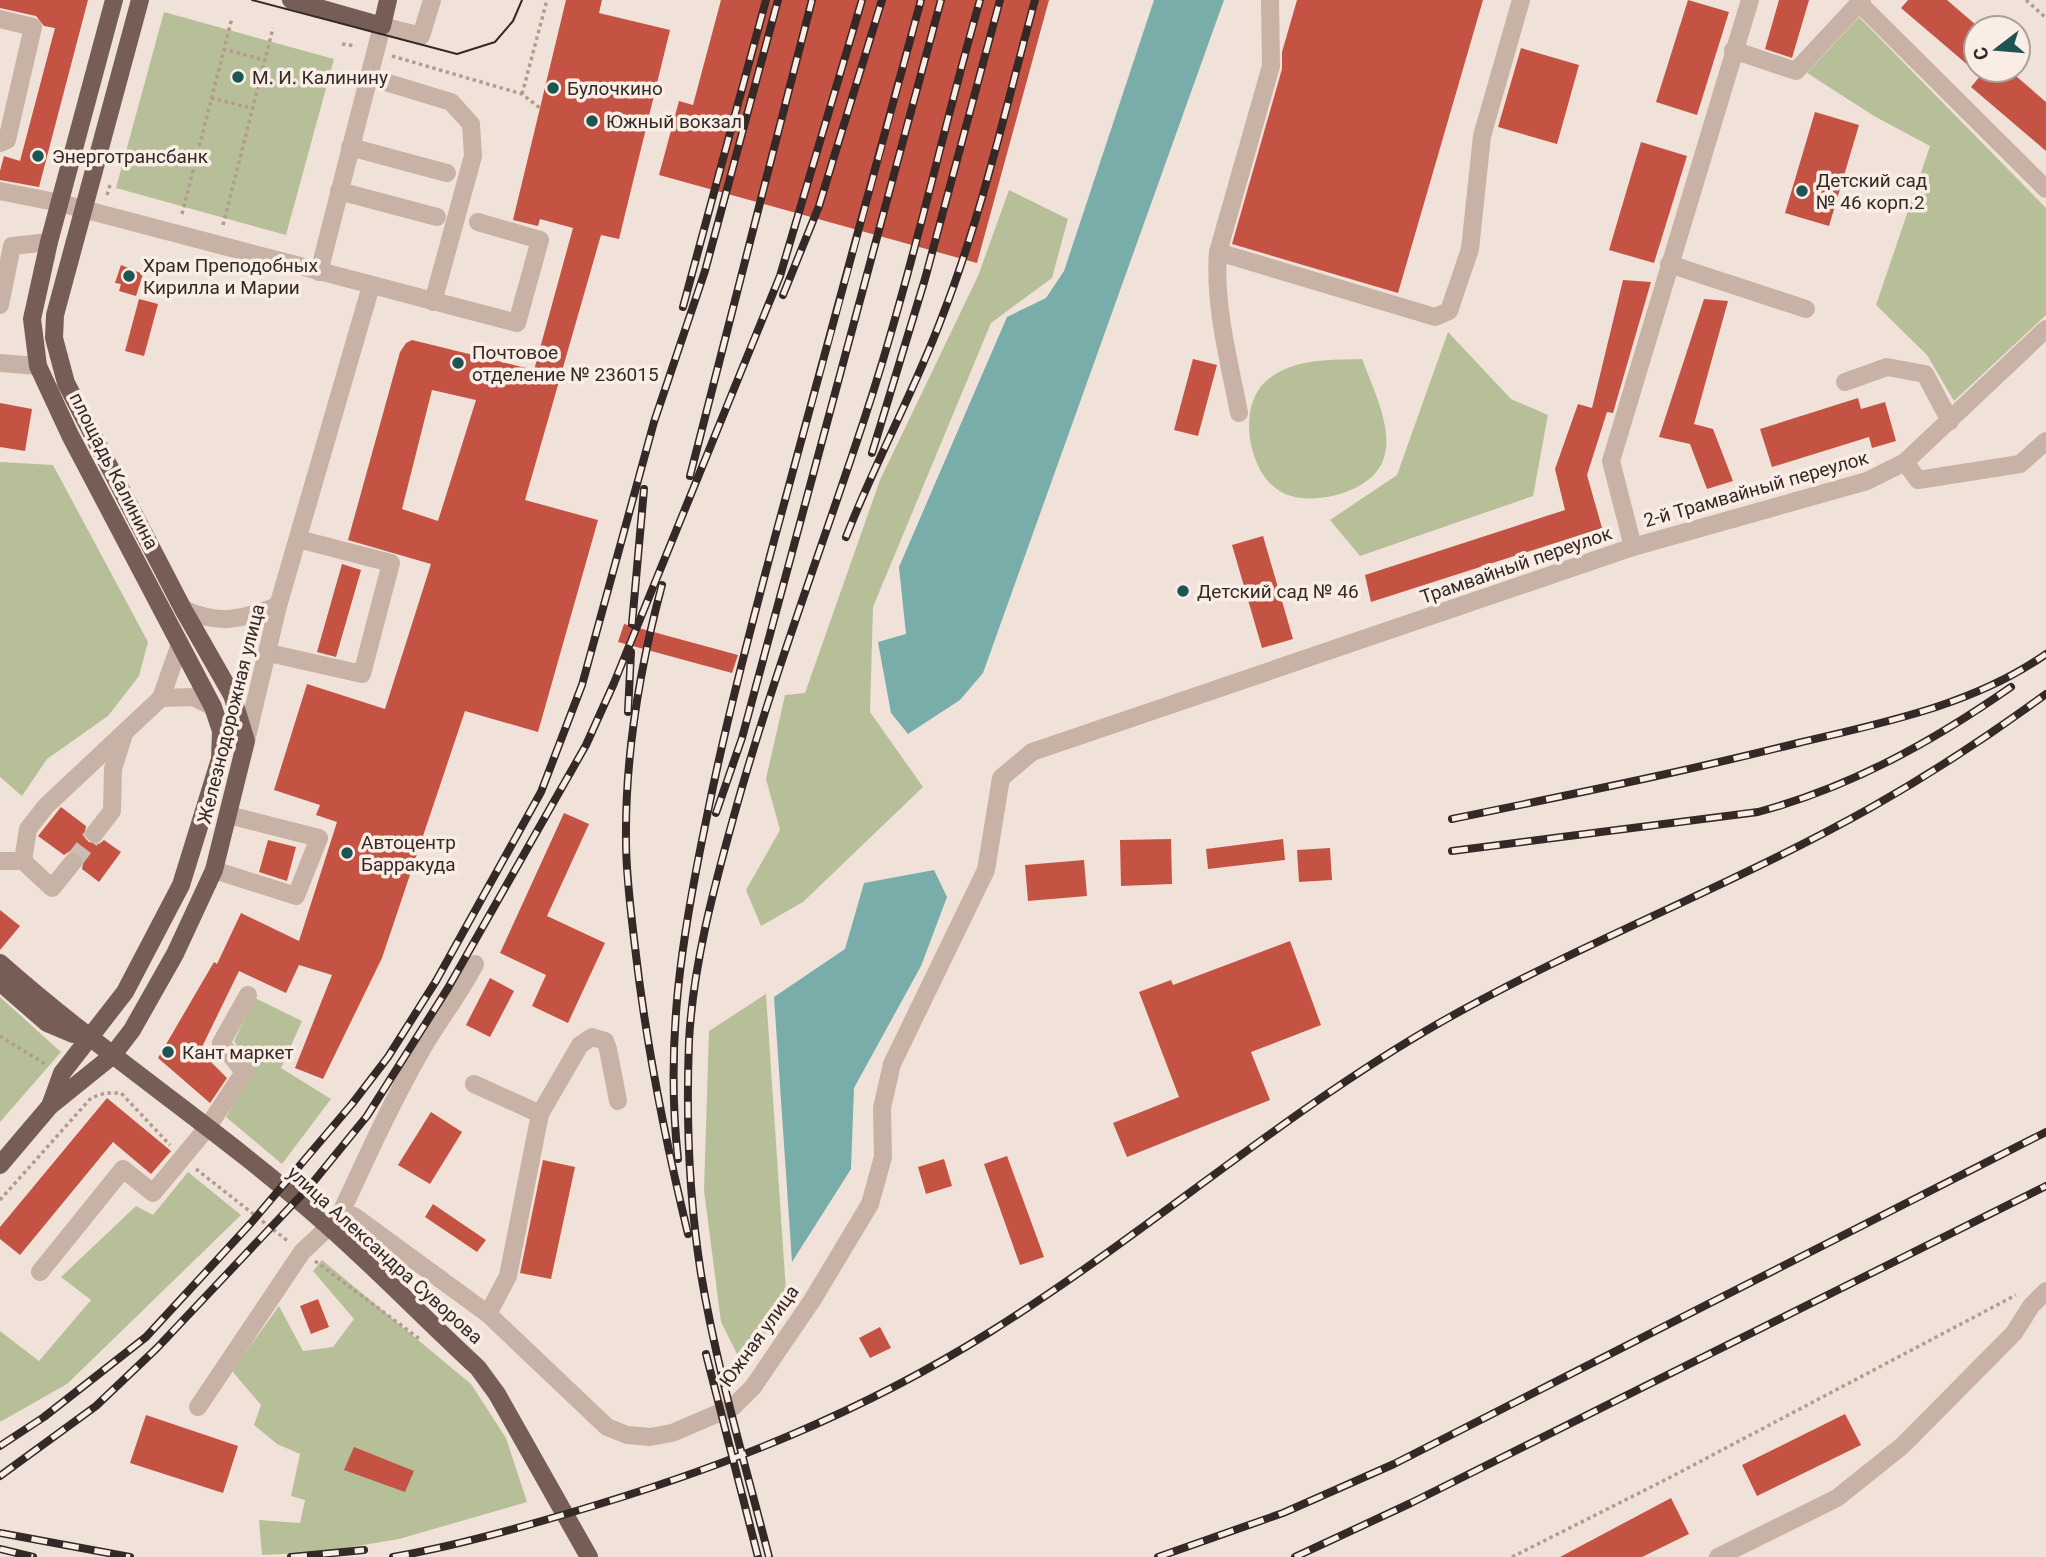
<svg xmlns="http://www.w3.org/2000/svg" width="2046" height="1557" font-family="Roboto,sans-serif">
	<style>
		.green { fill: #b7bf99 }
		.water { fill: #78ada9 }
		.building { fill: #c45344; fill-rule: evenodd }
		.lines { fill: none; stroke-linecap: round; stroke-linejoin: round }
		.minor-tunnel { stroke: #cbbdb5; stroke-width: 18; stroke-dasharray: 18 9; stroke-linecap: butt }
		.path { stroke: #b49b8f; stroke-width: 3.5; stroke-dasharray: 3.5 3.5; stroke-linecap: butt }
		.minor { stroke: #c8b1a5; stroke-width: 18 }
		.major { stroke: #765e57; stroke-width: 18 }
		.tram { stroke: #342926; stroke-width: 2 }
		.rail-casing { stroke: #342926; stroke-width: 8 }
		.rail { stroke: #f9ede5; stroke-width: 5; stroke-dasharray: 16; stroke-linecap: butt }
		.poi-dot { fill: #1d5552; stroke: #f9ede5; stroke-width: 2.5 }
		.labels { text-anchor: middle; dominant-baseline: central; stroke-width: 7; stroke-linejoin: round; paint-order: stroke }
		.poi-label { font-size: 19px; fill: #342926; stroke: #f9ede5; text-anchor: start }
		.street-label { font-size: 19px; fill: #342926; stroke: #f9ede5 }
	</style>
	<rect width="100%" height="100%" fill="#f1e2d9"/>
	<g class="green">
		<polygon points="164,12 334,59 286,235 116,188"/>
		<polygon points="1859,17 2046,208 2046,315 1954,401 1927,355 1876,305 1930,146 1874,116 1807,73"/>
		<polygon points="1009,190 1068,219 1052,278 991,323 873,607 870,712 923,787 803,902 761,926 746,890 780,830 766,779 785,695 805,693 880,480 978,276"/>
		<polygon points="1448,332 1511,399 1548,415 1533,496 1360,556 1330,520 1397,475"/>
		<path d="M1362 359C1381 409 1414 469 1343 493 1325 499 1303 501 1285 494 1249 478 1236 409 1265 382 1291 358 1329 360 1362 359Z"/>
		<polygon points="0,462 53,465 148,642 139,676 108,716 47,759 22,796 0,777"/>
		<polygon points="766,994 787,1306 742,1364 721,1322 704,1190 709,1031"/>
		<polygon points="0,997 61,1052 0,1122"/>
		<polygon points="255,998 302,1021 281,1068 331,1099 282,1164 226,1117 253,1070 234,1041"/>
		<polygon points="188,1172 241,1215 67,1384 0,1422 0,1331 39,1361 91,1300 61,1277 136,1206 153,1215"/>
		<polygon points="322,1260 471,1384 506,1438 527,1502 399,1539 322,1552 262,1555 259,1520 300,1523 305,1500 291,1496 300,1454 277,1444 254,1425 261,1405 232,1371 279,1306 303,1351 333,1347 354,1319 313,1271"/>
	</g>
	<g class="water">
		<polygon points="1154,0 1224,0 983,673 960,700 908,734 891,713 878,642 906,634 899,567 1007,317 1046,298 1064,271"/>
		<polygon points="934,870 947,897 921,966 854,1088 851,1169 792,1262 774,997 845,949 864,883"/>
	</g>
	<g class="building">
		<polygon points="0,0 88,0 39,187 0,180 0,171 4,156 20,161 55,28 44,26 36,16 0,8"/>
		<path d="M566 0H602L599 13 670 30 619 239 601 235 525 500 598 520 538 732 465 711 382 958 323 1079 295 1068 332 975 299 965 286 993 239 971 200 1051 227 1078 210 1103 158 1058 214 962 217 964 241 913 299 941 337 822 316 815 320 805 274 790 307 684 385 709 431 564 348 540 400 352 406 343 412 340 534 370 573 228 540 219 538 226 513 220ZM432 390 476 400 438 521 402 509Z"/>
		<polygon points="721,0 1049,0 977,263 659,175 679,101 693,105"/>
		<polygon points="1297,0 1483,0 1398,293 1232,244 1282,69 1282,52"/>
		<polygon points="1688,0 1729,12 1697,115 1656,102"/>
		<polygon points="1779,0 1809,0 1792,58 1765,49"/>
		<polygon points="1908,0 1947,0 1976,25 1976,72 1901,8"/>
		<polygon points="1521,48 1579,65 1557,144 1498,127"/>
		<polygon points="1985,70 2009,70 2046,102 2046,151 1971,87"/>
		<polygon points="1815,112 1859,125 1829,226 1785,213"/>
		<polygon points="1641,142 1687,156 1654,263 1609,250"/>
		<polygon points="121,265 143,274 136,296 119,291 121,284 115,283"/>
		<polygon points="1623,280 1651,282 1613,413 1607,412 1587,475 1602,528 1371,602 1365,575 1565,510 1555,469 1578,404 1592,408"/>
		<polygon points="139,299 158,304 144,356 125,351"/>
		<polygon points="1704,299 1728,301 1694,424 1713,429 1733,481 1707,489 1690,444 1659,437"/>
		<polygon points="1193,359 1217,365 1198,436 1174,430"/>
		<polygon points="1858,398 1861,409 1885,402 1896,441 1872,448 1869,437 1772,467 1760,429"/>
		<polygon points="0,403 32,409 25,451 0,447"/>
		<polygon points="1263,536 1293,639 1262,648 1232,545"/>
		<polygon points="342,564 361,570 336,657 317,652"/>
		<polygon points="624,624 738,655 732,673 618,642"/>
		<polygon points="61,807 86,826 84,837 89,842 99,844 104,840 121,852 99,882 82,869 84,859 80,853 70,851 64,855 38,836"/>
		<polygon points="564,813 589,824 547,916 605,943 568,1023 532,1006 546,975 500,953"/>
		<polygon points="1171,839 1172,884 1121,886 1120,840"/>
		<polygon points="1283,839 1285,860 1208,869 1206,849"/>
		<polygon points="268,840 296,847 287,881 259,872"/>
		<polygon points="1330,848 1332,880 1299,882 1297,850"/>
		<polygon points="1084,860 1087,896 1028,901 1025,865"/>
		<polygon points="0,910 20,926 0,950"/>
		<polygon points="1290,941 1321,1025 1251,1052 1270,1100 1127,1157 1113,1123 1179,1097 1139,992 1171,980 1173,985"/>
		<polygon points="490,978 514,991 490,1037 466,1025"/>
		<polygon points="107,1098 171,1151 151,1174 113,1142 20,1255 0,1239 0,1227"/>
		<polygon points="431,1112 462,1132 430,1184 398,1165"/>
		<polygon points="1007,1156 1044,1257 1020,1265 984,1164"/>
		<polygon points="944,1159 952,1186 926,1194 918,1167"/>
		<polygon points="543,1160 575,1167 551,1279 520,1273"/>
		<polygon points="433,1204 486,1240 477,1252 425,1217"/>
		<polygon points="318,1299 329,1327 311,1334 300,1306"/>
		<polygon points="880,1327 891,1348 870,1358 859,1338"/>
		<polygon points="1845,1414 1861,1445 1757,1496 1742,1465"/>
		<polygon points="146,1415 238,1446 223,1493 130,1463"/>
		<polygon points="354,1447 414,1471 405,1492 344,1470"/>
		<polygon points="1671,1498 1689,1534 1642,1557 1560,1557"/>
	</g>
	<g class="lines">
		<polyline class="minor-tunnel" points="73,862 95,833"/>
		<g class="path">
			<polyline points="2026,0 2046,18"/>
			<polyline points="342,44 356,46"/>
			<polyline points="223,49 264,60"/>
			<polyline points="392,56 522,94 540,108"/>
			<polyline points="522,94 547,0"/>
			<polyline points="211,98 252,108"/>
			<polyline points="107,195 110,185"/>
			<polyline points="182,214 232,18"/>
			<polyline points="223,225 273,28"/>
			<polyline points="0,1036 45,1064"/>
			<polyline points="196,1169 289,1242"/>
			<polyline points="0,1200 91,1098 105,1093 121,1093 170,1145"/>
			<polyline points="315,1261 421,1340"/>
			<polyline points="1512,1557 1667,1479 2016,1295"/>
		</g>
		<g class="minor">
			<polyline points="1858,2 2046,189"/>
			<polyline points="0,19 33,27 7,140 0,143"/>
			<polyline points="1733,50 1796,71 1862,0"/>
			<polyline points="369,77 451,102 471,124 473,156 433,302"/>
			<polyline points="350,147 447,173"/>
			<polyline points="0,191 60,203 517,323 540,240 478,222"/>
			<polyline points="339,191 437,217"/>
			<polyline points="1218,252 1435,317 1449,311 1470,249 1482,136 1521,0"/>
			<polyline points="1669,264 1806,309"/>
			<polyline points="319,272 382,26 421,36 432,0"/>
			<polyline points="0,305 12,246 49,242"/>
			<polyline points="0,363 38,366"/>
			<polyline points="1845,382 1887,367 1925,374 1950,421"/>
			<path d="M1239 413C1229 360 1214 307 1218 252L1271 66 1270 0"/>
			<polyline points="1905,462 1918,480 2020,464 2046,441"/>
			<polyline points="1633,547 1611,461 1750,0"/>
			<path d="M183 609C221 626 240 619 278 606"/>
			<polyline points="269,653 362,674 391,563 298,539"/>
			<polyline points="161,698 193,697 213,707"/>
			<polyline points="246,741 278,606 371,286"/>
			<polyline points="95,833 112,811 113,769 123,737"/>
			<polyline points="0,861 23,861 52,888 73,862"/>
			<polyline points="23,861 28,829 46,806 161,698 180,644"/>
			<polyline points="214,870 296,896 319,838 228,815"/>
			<polyline points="474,1084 540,1114"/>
			<path d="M339 1217C365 1161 390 1105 421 1051 438 1021 459 995 475 964"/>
			<polyline points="40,1272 123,1169 153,1193 207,1128 244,1072 221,1043 248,995"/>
			<polyline points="488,1314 508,1276 540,1114 580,1045 592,1037 605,1041 608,1049 618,1101"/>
			<polyline points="198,1407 302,1252 339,1217 354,1216 488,1314 607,1427 627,1435 650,1437 672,1433 733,1407 753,1387 813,1299 870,1204 883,1157 882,1108 892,1064 986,870 1001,778 1032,752 1633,547 1867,481 1905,462 2046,329"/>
			<polyline points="1718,1557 1837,1498 1902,1446 2014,1333 2031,1306 2046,1291"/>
		</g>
		<g class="major">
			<polyline points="291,0 382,26 388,0"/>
			<path d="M0 963C105 1056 223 1132 327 1225 379 1271 427 1321 478 1368L497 1394 589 1557"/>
			<polyline points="0,982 47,1023 73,1034"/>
			<polyline points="50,1106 62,1073 125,992 181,885 220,759 221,731 213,707 70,435 38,366 32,319 49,242 114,0"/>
			<polyline points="0,1165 50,1106 112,1056 132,1030 175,954 214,870 246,741 232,695 183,609 66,383 54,338 55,315 140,0"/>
		</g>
		<polyline class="tram" points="252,0 457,54 495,42 513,21 522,0"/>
		<defs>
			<g id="rail">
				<polyline points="783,295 819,206 882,0"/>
				<polyline points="683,307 766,0"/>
				<polyline points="872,453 925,279 1000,0"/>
				<polyline points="690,476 812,0"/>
				<path d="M846 537C875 462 914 392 942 317 982 215 1006 106 1035 0"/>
				<path d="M662 585C640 667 625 756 626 841 626 876 631 912 635 947 646 1044 665 1139 688 1234"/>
				<polyline points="632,624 644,489"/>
				<polyline points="628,712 631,652"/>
				<polyline points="716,813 742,738 941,0"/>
				<path d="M1452 819C1568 795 1683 772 1798 743 1882 723 1974 705 2046 654"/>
				<path d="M1452 851 1758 812C1851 787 1932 742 2011 687"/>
				<path d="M678 1159C665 1040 682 936 706 821 725 725 750 631 775 537 824 358 873 179 921 0"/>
				<polyline points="706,1354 758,1557"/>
				<polyline points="0,1446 44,1417 146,1337 251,1223 352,1104 388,1057 436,981 541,792 582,685 654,422 705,271 778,0"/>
				<polyline points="0,1476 96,1406 157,1348 310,1186 367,1116 448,988 586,745 614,683 780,276 862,0"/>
				<polyline points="0,1533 130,1557"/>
				<polyline points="0,1549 33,1557"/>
				<polyline points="291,1557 364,1550"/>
				<path d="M393 1557C455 1546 515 1529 576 1511 722 1468 861 1413 990 1332 1145 1235 1282 1113 1441 1022 1580 943 1732 886 1872 807 1932 773 1990 735 2046 694"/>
				<path d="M769 1557C745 1463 717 1370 701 1274 689 1198 686 1118 689 1041 693 966 713 891 733 819 770 685 820 553 864 420 910 282 940 140 980 0"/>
				<polyline points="1158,1557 1283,1513 1394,1464 2046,1132"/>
				<polyline points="1295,1557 1411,1503 2046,1186"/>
			</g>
		</defs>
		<use href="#rail" class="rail-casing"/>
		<use href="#rail" class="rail"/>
	</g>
	<g class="poi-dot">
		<circle cx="238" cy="77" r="7"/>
		<circle cx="553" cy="88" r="7"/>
		<circle cx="592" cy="121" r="7"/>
		<circle cx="38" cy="156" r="7"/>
		<circle cx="1802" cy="191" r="7"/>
		<circle cx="129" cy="276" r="7"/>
		<circle cx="458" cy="363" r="7"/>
		<circle cx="1183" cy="591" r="7"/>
		<circle cx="347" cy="853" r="7"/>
		<circle cx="168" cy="1052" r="7"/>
	</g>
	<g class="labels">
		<g class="poi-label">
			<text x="252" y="77">М. И. Калинину</text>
			<text x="567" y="88">Булочкино</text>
			<text x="606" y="121">Южный вокзал</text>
			<text x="52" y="156">Энерготрансбанк</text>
			<text x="1816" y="180">Детский сад<tspan x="1816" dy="22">№ 46 корп.2</tspan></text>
			<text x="143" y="265">Храм Преподобных<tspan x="143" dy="22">Кирилла и Марии</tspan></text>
			<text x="472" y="352">Почтовое<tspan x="472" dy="22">отделение № 236015</tspan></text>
			<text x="1197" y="591">Детский сад № 46</text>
			<text x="361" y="842">Автоцентр<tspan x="361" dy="22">Барракуда</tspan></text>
			<text x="182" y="1052">Кант маркет</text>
		</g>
		<g class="street-label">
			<text transform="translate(114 471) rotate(63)">площадь Калинина</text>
			<text transform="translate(1756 489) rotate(-16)">2-й Трамвайный переулок</text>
			<text transform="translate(1516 565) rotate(-19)">Трамвайный переулок</text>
			<text transform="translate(231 714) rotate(-76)">Железнодорожная улица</text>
			<text transform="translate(385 1255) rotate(42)">улица Александра Суворова</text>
			<text transform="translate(759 1336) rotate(-54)">Южная улица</text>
		</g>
	</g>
	<g transform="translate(1997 49) rotate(254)"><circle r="33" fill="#f9ede5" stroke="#aa9f99" stroke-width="2"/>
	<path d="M0-5L12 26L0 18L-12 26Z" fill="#1d5552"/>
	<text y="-10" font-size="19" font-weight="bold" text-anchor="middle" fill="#342926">С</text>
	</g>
</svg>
